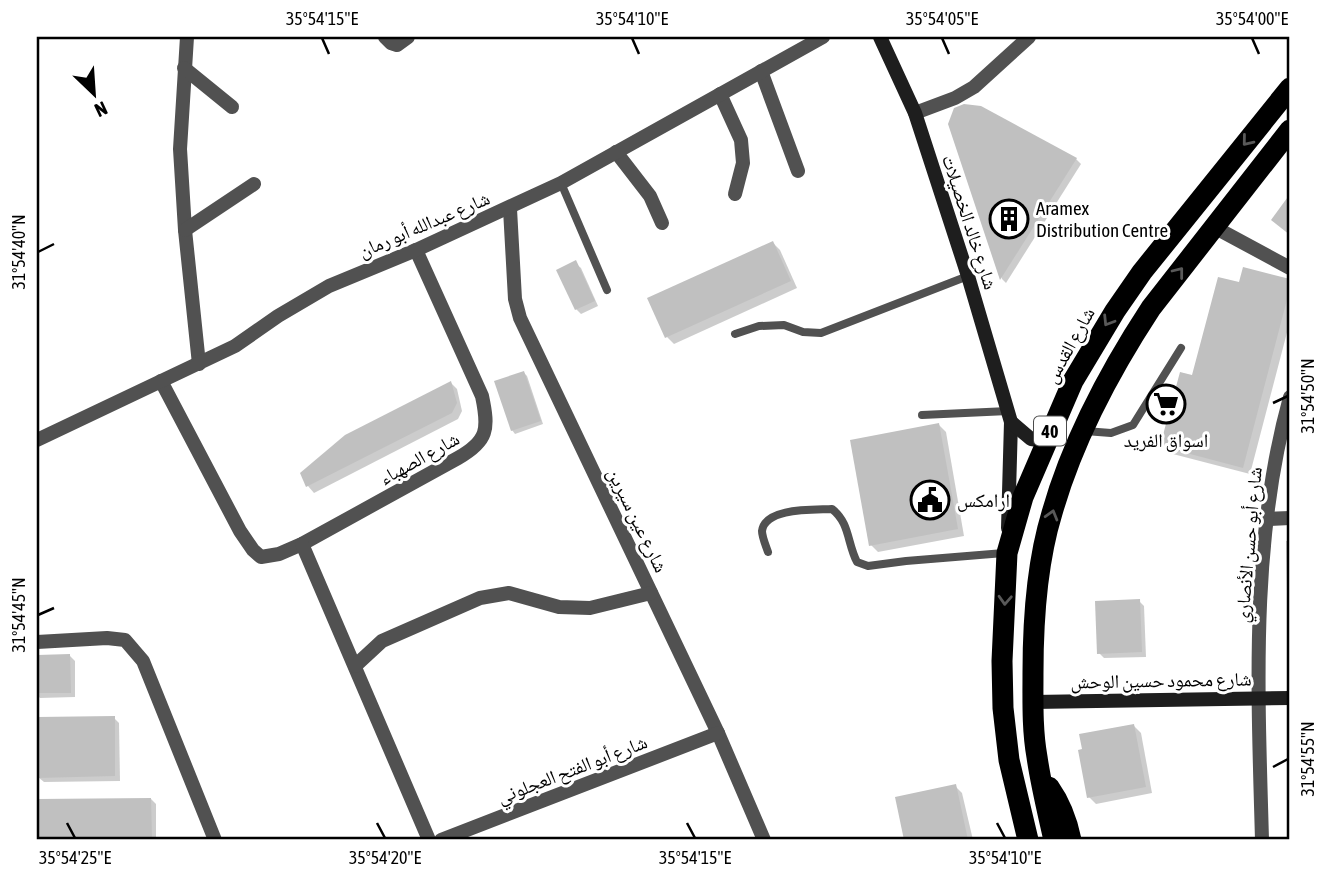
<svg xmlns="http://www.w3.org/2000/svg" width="1327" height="877" font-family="'Asap Condensed','Noto Naskh Arabic',sans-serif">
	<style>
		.shadow { fill: #0003 }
		.building { fill: #c0c0c0 }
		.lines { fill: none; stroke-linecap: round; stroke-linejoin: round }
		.lane { stroke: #515151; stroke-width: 8 }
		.street { stroke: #515151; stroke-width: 14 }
		.secondary { stroke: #1e1e1e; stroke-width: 14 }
		.highway { stroke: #000; stroke-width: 21 }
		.oneway { stroke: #595959 }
		.ticks { fill: none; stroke: #000; stroke-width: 2.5 }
		.labels { text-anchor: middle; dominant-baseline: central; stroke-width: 6; stroke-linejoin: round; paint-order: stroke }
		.shield { fill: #fff; stroke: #4c4c4c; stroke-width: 2 }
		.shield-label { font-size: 18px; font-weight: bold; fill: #000 }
		.poi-label { font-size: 19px; fill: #000; stroke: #fff; text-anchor: start }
		.street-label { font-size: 19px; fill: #000; stroke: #fff }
		.neatline { fill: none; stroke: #000; stroke-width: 2.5 }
		.ticks-label { font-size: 18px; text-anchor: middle; fill: #000 }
	</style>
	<rect width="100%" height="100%" fill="#fff"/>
	<g class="shadow">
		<polygon points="950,124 1076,159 1081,164 1006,283 1002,279"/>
		<polygon points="773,243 780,250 797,288 674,344 667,337"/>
		<polygon points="575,263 581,268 598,306 581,314 576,309"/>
		<polygon points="1244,269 1290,281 1290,321 1250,474 1169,453 1162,446 1240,285"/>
		<polygon points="524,373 527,376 543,424 515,434 512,430"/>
		<polygon points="451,383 457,389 462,411 458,419 314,493 308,486 302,474"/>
		<polygon points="939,425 946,432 964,536 878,552 871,545"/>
		<polygon points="1286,541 1290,541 1290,595 1287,592"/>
		<polygon points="1139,601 1144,606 1146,657 1104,658 1099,653"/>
		<polygon points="37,656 70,656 75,661 75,697 40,698 37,695"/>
		<polygon points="114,718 119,723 120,781 44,782 38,777"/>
		<polygon points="1134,726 1141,733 1152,793 1096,804 1089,797"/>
		<polygon points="955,786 962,793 973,840 906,840 897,799"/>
		<polygon points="151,799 156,804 156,840 38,840 37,801"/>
	</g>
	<g class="building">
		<polygon points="964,104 981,106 1077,158 1000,280 948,124 954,108"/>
		<polygon points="1290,194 1290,235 1271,220"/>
		<polygon points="773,241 791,281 665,338 647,298"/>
		<polygon points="576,260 595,301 575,310 556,270"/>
		<polygon points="1243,267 1290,279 1290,288 1243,468 1160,446 1180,372 1192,375 1218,277 1239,282"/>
		<polygon points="524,371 541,421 511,431 494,381"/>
		<polygon points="451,381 457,403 452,413 306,487 300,473 345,435"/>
		<polygon points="939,423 958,529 869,546 850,440"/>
		<polygon points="1140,599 1142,652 1097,654 1095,601"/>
		<polygon points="70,654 71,693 37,693 37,655"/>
		<polygon points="115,716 115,776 37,778 37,717"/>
		<polygon points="1134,724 1146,787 1087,798 1078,750 1082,749 1079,734"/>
		<polygon points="956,784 968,840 904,840 895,797"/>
		<polygon points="151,798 152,840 37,840 37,799"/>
	</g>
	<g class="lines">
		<g class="lane">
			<polyline points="561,183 607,290"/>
			<polyline points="735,334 759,326 784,325 803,332 821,333 968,276"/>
			<polyline points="922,415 1008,411"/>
			<polyline points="1085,431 1111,433 1133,425 1181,348"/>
			<path d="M768 552C766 546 762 537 762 531 765 507 815 510 832 509 850 523 847 543 857 562L868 566 906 561 1004 553"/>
		</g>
		<g class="street">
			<polyline points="187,37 180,149 185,230 199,364"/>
			<polyline points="385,37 391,43 397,45 408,37"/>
			<polyline points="184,68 232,107"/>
			<polyline points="761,71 798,171"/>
			<polyline points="720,94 741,140 743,163 735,194"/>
			<polyline points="915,113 955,98 974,87 1029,37"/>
			<polyline points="616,152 650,196 662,223"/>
			<polyline points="510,209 515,299 520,318 718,733 764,840"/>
			<polyline points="1214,227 1290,268"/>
			<polyline points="185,230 254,184"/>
			<path d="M161 381 240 531 253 550 261 557 279 554 302 544 458 458C488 441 489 429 482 396L416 250"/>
			<polyline points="37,440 235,346 278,316 329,286 416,250 561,183 823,37"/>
			<polyline points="1267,519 1290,518"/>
			<polyline points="302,544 429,840"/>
			<polyline points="37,642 107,638 125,640 143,661 215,840"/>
			<polyline points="355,666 382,641 480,598 509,593 559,607 590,608 651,593"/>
			<polyline points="441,840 718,733"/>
			<path d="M1262 840C1258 693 1250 541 1290 397"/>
		</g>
		<g class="secondary">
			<polyline points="880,37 915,113 968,276 1011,422 1008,528"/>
			<polyline points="1011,422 1031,439 1045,441"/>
			<polyline points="1033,702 1290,698"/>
		</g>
		<g class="highway">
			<path d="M1049 787C1061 804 1067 820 1071 840"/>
			<polyline points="1028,840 1009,760 1003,708 1002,661 1007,553 1023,497 1073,381 1115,311 1142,272 1290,88"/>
			<path d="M1054 840C1048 813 1041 785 1037 757 1032 729 1033 700 1033 672 1033 621 1037 562 1052 513 1073 439 1109 372 1151 308L1290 130"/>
		</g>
	</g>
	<defs><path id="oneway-chevron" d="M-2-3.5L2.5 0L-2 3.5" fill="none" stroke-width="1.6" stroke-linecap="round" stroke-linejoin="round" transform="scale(1.75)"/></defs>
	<g class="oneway">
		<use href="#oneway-chevron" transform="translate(1247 141) rotate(129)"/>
		<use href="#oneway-chevron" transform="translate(1179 272) rotate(-52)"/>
		<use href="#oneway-chevron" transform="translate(1108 321) rotate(122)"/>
		<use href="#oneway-chevron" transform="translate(1052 515) rotate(-74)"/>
		<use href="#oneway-chevron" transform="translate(1005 600) rotate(93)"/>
	</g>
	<path class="ticks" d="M322 38 329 54M632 38 639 54M942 38 949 54M1252 38 1259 54M38 252 54 244M1273 403 1288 396M38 615 54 608M1273 767 1288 759M67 823 75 838M377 823 385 838M687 823 695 838M997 823 1005 838"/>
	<defs>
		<symbol id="building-ring" viewBox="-11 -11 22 22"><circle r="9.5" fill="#fff" stroke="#000" stroke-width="1.5"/><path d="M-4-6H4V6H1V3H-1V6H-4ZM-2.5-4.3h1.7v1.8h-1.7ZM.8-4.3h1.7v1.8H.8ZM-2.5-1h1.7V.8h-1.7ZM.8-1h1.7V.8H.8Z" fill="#000"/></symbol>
		<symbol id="supermarket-ring" viewBox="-11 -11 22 22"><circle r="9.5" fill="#fff" stroke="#000" stroke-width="1.5"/><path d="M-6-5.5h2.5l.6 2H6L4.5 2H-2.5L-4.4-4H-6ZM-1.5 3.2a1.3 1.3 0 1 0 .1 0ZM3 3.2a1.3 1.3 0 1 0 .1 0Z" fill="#000"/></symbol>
		<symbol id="civic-ring" viewBox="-11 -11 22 22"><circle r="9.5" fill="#fff" stroke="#000" stroke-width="1.5"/><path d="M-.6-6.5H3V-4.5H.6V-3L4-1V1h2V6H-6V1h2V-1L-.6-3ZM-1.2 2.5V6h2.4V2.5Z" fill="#000"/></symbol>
	</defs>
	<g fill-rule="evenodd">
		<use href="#building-ring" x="987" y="197" width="44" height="44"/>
		<use href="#supermarket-ring" x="1144" y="382" width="44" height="44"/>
		<use href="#civic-ring" x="908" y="478" width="44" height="44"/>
	</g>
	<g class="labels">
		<rect class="shield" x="1034" y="416.5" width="32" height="29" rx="5"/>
		<g class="shield-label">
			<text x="1050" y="431">40</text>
		</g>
		<g class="poi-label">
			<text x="1036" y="208">Aramex<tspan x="1036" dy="22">Distribution Centre</tspan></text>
			<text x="1166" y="440" text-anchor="middle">اسواق الفريد</text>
			<text x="957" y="500">ارامكس</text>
		</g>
		<g class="street-label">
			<text transform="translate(970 222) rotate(72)">شارع خالد الخصيلات</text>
			<text transform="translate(424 224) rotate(-23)">شارع عبدالله أبو رمان</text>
			<text transform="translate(1069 345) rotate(-61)">شارع القدس</text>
			<text transform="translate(419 458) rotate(-29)">شارع الصهباء</text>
			<text transform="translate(638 520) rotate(64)">شارع عين سيرين</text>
			<text transform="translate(1248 545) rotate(-85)">شارع أبو حسن الأنصاري</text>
			<text transform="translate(1161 680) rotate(-1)">شارع محمود حسين الوحش</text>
			<text transform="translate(572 769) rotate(-21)">شارع أبو الفتح العجلوني</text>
		</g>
	</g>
	<rect width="1327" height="877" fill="none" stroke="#ffffff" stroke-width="77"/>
	<g transform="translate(94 94) rotate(155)" stroke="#ffffff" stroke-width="5" paint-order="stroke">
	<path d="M0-5L12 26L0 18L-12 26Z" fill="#000000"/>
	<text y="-10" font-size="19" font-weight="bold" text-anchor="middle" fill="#000000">N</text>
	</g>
	<rect x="38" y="38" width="1250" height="800" class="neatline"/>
	<g class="ticks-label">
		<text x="322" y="25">35°54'15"E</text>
		<text x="632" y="25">35°54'10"E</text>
		<text x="942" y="25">35°54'05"E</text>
		<text x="1252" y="25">35°54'00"E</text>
		<text transform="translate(19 252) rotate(-90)" y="6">31°54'40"N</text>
		<text transform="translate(1308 396) rotate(-90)" y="6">31°54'50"N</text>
		<text transform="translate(19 615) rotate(-90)" y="6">31°54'45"N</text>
		<text transform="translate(1308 759) rotate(-90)" y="6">31°54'55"N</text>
		<text x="75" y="864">35°54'25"E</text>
		<text x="385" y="864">35°54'20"E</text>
		<text x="695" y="864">35°54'15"E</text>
		<text x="1005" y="864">35°54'10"E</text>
	</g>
</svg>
